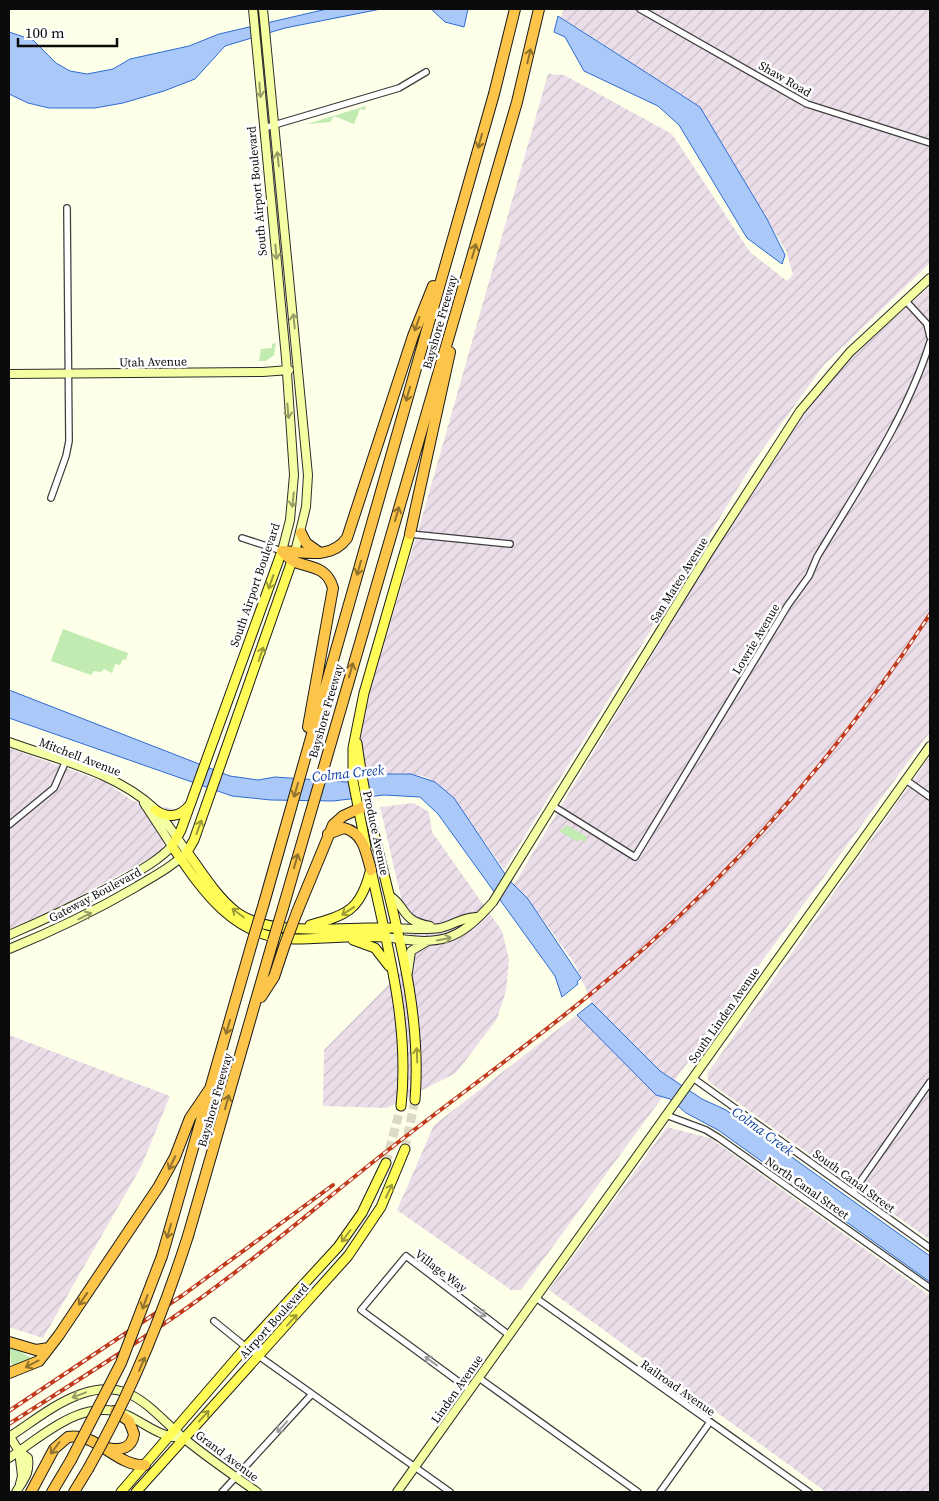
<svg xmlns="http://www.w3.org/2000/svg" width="939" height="1501" font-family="'Source Serif 4',serif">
  <defs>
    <pattern id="industrial-furrows" width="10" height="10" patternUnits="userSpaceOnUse" patternTransform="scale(1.25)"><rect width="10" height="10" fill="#ebdee9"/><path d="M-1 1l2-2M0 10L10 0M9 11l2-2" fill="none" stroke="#c8bdc6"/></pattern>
  </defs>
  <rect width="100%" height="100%" fill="#feffe8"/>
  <path fill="url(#industrial-furrows)" d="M564,9H930V263L824,365L757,457L504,870L454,798L435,782L423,776L400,773L365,779L360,733L372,684L423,514L548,74L564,75L672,134L750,252L787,281L793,275L786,251L700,107L561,17Z
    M930,286V732L521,1290H511L397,1210L434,1125L592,1003L575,964L528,899L513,886L747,497L801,415L854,355Z
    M9,748L105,782L133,801L179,810L161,852L71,901L9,929Z
    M930,756V1240L709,1082L707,1074Z
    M414,803L429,812L432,832L502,931L509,960L506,991L497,1019L456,1073L387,1108L323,1106L324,1050L415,958L380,807Z
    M9,1035L170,1096L141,1167L43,1338L9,1327Z
    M667,1127L710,1138L930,1296V1492H826L549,1290Z"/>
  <path fill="#c1ebb0" d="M366,106L365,110L360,109L354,124L334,116L330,122L307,124Z
    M276,343L274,355L266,361H259L261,349L272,348V344Z
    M63,629L128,653L126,660L123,659L120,665L115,664L112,673L104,669L101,672L94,671L91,675L51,661Z
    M567,825L587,837L585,842L580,839L578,842L559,831Z
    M9,1346L34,1359L12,1368Z"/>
  <path fill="#aac9f9" stroke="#2d6bd4" d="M327,9H381L285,28L225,46L195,79L164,91L123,103L95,108H49L28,103L9,94V32L33,40L56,63L70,71L87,74L113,69L130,59L189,46L219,34Z
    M431,9H468L464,27L445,22Z
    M558,16L700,107L767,219L785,255L782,264L747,238L679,125L658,106L584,71L565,37L554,32Z
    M9,690L230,776L258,780L275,777L347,782L388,774H411L435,782L454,798L509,880L528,899L581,978L577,982L578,984L562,997L555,976L438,814L420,797L384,795L333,801L271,800L232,796L9,718Z
    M592,1003L660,1071L702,1099L726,1110L930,1256V1282L718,1130L686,1113L670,1099L656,1095L577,1015Z"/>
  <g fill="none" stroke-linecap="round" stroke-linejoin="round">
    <path stroke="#dadac7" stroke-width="9" stroke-dasharray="9 4.5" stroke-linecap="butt" d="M405,1149L415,1100
      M386,1163L401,1106"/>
    <defs>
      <path id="street" d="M640,9L807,104L930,143
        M264,128L399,88L426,72
        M905,300L927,324L930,337
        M51,498L66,456L69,441L67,208
        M410,534L510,544
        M242,538L282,551
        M906,780L930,797
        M553,806L635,857L788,605L809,576L817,557C858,488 906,419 930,342
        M9,825L54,788L65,763
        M693,1078L930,1248
        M666,1115L706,1130L719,1138L930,1288
        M853,1192L930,1082
        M536,1298L809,1492
        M214,1321L246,1347L450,1492
        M479,1378L638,1492
        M470,1390L361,1310L406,1256L509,1335
        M222,1492L312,1394
        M660,1492L710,1422"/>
      <path id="secondary" d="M253,9L286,358L294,475L290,520L282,551
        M263,9L308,475L306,507L295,552
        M9,374L263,372L289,370
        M9,742C58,760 116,772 155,809C167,822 177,838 187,852C172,867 154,876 136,887C95,911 53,931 9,949
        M390,896C408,908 400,920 430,926
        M396,928C410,929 426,930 440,928C453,925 465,916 478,917
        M9,935C46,919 82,902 118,883C137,872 157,862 172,846L144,803
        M385,937C439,945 456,944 493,902L709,552L800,411L850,352L930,278
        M408,972L411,951L426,942
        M9,1437C31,1423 55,1403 81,1394C132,1376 151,1412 186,1440C208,1458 233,1475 257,1492
        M10,1437L19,1451L28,1458C30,1474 24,1479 16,1492
        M19,1451L22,1476L20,1484
        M9,1458C43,1436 83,1396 127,1415C148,1425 159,1437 183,1438
        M397,1492L930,746"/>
      <path id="primary" d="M282,551L181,830L172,846C202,890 234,939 294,939C324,939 355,935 385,937
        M294,555L194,840L187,852C202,872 216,896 235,911C272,940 350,925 396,928
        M357,743C372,863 425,978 415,1100
        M155,810C167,818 179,818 189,806
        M366,847L353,781V748L364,693L410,534
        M370,865C387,945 410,1025 401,1106
        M310,925C346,915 360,911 370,872
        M353,940L375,948L389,966
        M121,1492L246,1347L338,1247L362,1213L386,1163
        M136,1492L348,1256L381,1207L405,1149"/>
      <path id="highway" d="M301,533L306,543L320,553
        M410,534L450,352
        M282,551C305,552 331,560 347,538L413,336L433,286
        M282,551C286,555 290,560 295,562C312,568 327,567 333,588L308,727
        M328,834L344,828C364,833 366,853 371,870
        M264,903L494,94L515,9
        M283,908L517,102L539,9
        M297,912L333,825L343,816L367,805
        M261,997L274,977L285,944
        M188,1236L273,941
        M162,1256L254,936
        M9,1342L36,1350L49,1348
        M9,1373L39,1361L59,1335L159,1186L175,1157L190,1118L211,1087
        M108,1448C121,1451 132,1448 134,1434L129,1421L115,1411
        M31,1492L54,1449L68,1437C97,1432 117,1467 145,1465
        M52,1492L71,1460
        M74,1492L88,1469"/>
    </defs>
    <use href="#street" stroke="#3e3e3e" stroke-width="8"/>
    <use href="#secondary" stroke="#2d2d2d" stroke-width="10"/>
    <use href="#primary" stroke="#1c1c1c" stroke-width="11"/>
    <use href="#highway" stroke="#1c1c1c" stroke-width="12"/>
    <use href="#street" stroke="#fff" stroke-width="5.5"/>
    <use href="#secondary" stroke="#f4ffa3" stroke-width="8"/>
    <use href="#primary" stroke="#fffc58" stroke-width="9"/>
    <use href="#highway" stroke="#fcc449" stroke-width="10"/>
    <defs>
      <path id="rail" d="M9,1411L183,1295L333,1185
        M9,1424C70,1385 132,1347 191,1305C262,1255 327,1197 396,1144C481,1078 569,1016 649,944C757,847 851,735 930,614"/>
    </defs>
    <use href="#rail" stroke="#c13a1c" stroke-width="4"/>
    <use href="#rail" stroke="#fff" stroke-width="2" stroke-dasharray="5.5" stroke-linecap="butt"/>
    <defs>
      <path id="highway-bridge" d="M254,936L264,903
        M273,941L283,908
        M285,944L297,912
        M71,1460L121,1363L162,1256
        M88,1469C130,1395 162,1317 188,1236"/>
    </defs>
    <use href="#highway-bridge" stroke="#1c1c1c" stroke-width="12" stroke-linecap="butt"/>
    <use href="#highway-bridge" stroke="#fcc449" stroke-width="10"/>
  </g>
  <defs><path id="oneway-shaft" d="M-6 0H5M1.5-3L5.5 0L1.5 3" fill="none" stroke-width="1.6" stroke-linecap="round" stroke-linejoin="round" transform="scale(1.25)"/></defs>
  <g stroke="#90712d">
    <use href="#oneway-shaft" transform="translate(529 56) rotate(-77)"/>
    <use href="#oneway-shaft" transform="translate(480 141) rotate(106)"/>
    <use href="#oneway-shaft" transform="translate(474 251) rotate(-74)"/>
    <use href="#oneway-shaft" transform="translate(417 324) rotate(110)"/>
    <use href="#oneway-shaft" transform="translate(408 394) rotate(106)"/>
    <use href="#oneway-shaft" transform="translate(397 514) rotate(-74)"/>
    <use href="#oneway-shaft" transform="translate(359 568) rotate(106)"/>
    <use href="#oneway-shaft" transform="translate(351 670) rotate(-74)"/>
    <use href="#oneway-shaft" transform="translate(296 790) rotate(106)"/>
    <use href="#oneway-shaft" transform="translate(296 861) rotate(-74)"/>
    <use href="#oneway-shaft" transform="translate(228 1027) rotate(106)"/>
    <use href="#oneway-shaft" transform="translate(227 1102) rotate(-74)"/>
    <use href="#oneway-shaft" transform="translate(172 1163) rotate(116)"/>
    <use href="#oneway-shaft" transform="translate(169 1231) rotate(106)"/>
    <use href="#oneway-shaft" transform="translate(83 1299) rotate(125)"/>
    <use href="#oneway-shaft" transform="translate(145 1302) rotate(110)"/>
    <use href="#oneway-shaft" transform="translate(32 1364) rotate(152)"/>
    <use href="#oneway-shaft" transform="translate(142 1364) rotate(-67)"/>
    <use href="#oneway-shaft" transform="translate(55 1448) rotate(127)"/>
  </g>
  <g stroke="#979d66">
    <use href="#oneway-shaft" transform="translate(260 90) rotate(85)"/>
    <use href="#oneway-shaft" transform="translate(278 159) rotate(-96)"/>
    <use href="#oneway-shaft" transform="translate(276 252) rotate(85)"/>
    <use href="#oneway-shaft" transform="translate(294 321) rotate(-96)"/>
    <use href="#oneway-shaft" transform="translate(288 411) rotate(85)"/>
    <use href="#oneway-shaft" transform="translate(293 500) rotate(96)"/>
    <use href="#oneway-shaft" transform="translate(85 916) rotate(-27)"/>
    <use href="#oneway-shaft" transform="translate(444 939) rotate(-11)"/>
    <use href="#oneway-shaft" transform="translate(79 1395) rotate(159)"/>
  </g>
  <g stroke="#9d9c39">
    <use href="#oneway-shaft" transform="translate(271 582) rotate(109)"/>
    <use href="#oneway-shaft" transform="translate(261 654) rotate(-71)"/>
    <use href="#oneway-shaft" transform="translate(199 827) rotate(-70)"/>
    <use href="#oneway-shaft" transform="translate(348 911) rotate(147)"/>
    <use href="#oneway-shaft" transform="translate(238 913) rotate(-143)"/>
    <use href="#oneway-shaft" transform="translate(417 1055) rotate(-92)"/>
    <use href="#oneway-shaft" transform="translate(389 1191) rotate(-65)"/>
    <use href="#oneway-shaft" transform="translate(346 1236) rotate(127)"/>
    <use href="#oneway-shaft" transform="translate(292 1320) rotate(-48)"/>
    <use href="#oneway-shaft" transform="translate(204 1416) rotate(-47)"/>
  </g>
  <g stroke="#9d9d9d">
    <use href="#oneway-shaft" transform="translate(480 1312) rotate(37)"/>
    <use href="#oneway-shaft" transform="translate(431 1361) rotate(-144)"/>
    <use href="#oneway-shaft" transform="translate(282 1427) rotate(132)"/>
  </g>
  <g text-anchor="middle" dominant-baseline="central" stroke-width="5" stroke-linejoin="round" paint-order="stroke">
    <g font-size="12" fill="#0b0b0b" stroke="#fff">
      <text transform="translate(785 79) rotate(30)">Shaw Road</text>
      <text transform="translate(257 191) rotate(-95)">South Airport Boulevard</text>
      <text transform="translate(440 322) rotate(-74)">Bayshore Freeway</text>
      <text transform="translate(153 362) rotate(-1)">Utah Avenue</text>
      <text transform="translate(679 580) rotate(-58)">San Mateo Avenue</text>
      <text transform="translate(255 585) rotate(-71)">South Airport Boulevard</text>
      <text transform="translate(756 639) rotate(-59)">Lowrie Avenue</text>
      <text transform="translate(326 711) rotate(-74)">Bayshore Freeway</text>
      <text transform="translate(80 757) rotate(21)">Mitchell Avenue</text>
      <text transform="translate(376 833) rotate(78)">Produce Avenue</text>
      <text transform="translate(95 895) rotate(-28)">Gateway Boulevard</text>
      <text transform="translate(724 1015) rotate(-55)">South Linden Avenue</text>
      <text transform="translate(215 1100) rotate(-74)">Bayshore Freeway</text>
      <text transform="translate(854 1181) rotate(36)">South Canal Street</text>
      <text transform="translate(807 1188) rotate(35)">North Canal Street</text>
      <text transform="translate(441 1271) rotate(37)">Village Way</text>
      <text transform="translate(274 1321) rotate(-48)">Airport Boulevard</text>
      <text transform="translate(678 1388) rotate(35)">Railroad Avenue</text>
      <text transform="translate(457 1389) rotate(-55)">Linden Avenue</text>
      <text transform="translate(227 1456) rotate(37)">Grand Avenue</text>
    </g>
    <g font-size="14" font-style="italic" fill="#0f40a1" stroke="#fff">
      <text transform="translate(348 773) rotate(-6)">Colma Creek</text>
      <text transform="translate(763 1131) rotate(36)">Colma Creek</text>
    </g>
  </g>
  <rect width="939" height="1501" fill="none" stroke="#0b0b0b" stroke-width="20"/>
  <path d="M18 38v8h99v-8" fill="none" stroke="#0b0b0b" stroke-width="2.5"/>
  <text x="25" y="38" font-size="15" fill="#0b0b0b" stroke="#ffffff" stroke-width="4" paint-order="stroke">100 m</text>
</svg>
